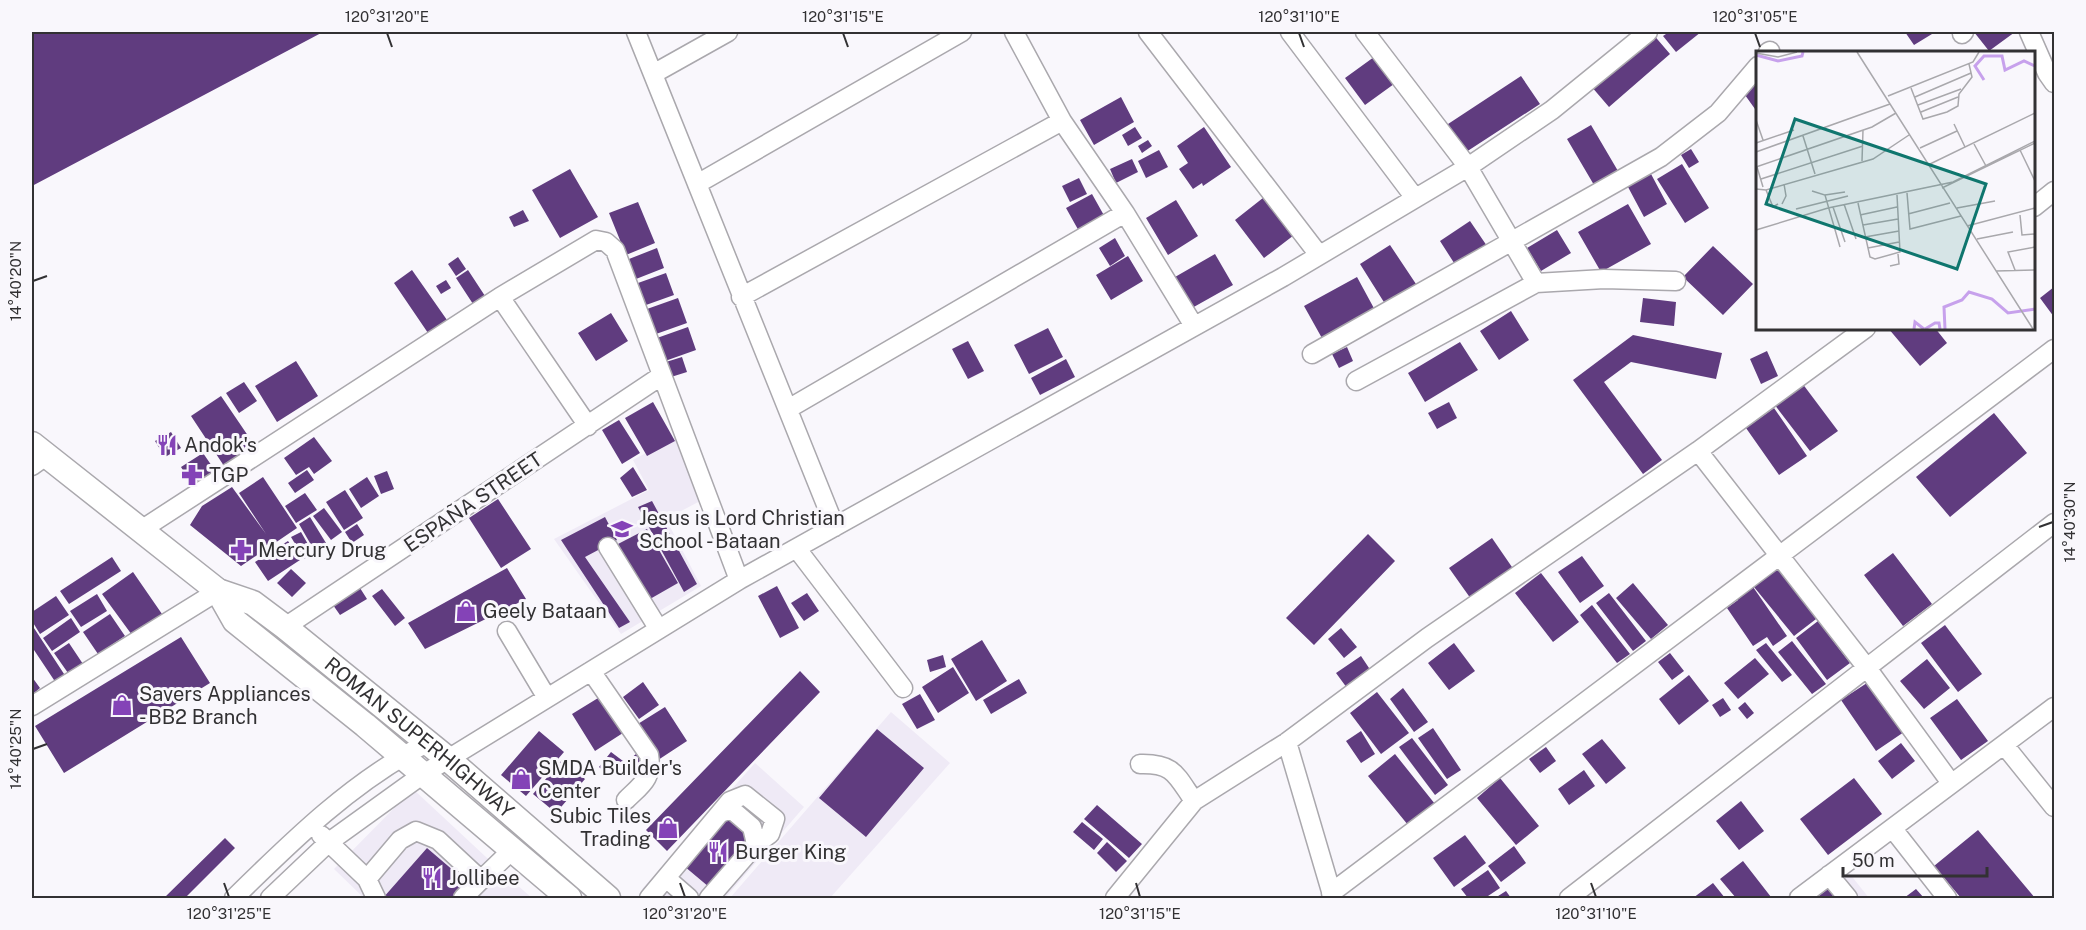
<svg xmlns="http://www.w3.org/2000/svg" width="2086" height="930" font-family="'Public Sans',sans-serif">
  <rect width="100%" height="100%" fill="#f9f7fc"/>
  <path fill="#efeaf6" d="M681,434L704,499L666,519L701,586L621,634L554,539L649,490L633,460Z
    M891,712L950,763L830,898H730Z
    M755,763L804,807L725,898H653L642,889Z
    M413,789L501,871L532,898H364L334,869Z
    M1846,869L1869,898H1807Z"/>
  <path fill="#603c7f" d="M32,32H323L32,186Z
    M1669,32H1701L1676,52L1663,36Z
    M1905,32H1931L1932,34L1914,45Z
    M1974,32H2015L1989,51Z
    M1652,33L1670,54L1609,107L1591,86Z
    M1374,57L1394,84L1365,105L1345,78Z
    M1521,76L1540,104L1463,154L1445,126Z
    M1758,77V107L1755,109L1740,88Z
    M1121,97L1134,122L1094,145L1080,120Z
    M1591,125L1618,171L1594,185L1567,139Z
    M1135,127L1142,138L1128,146L1122,135Z
    M1204,127L1231,167L1203,186L1202,183L1193,189L1179,169L1188,163L1177,146Z
    M1148,140L1152,146L1142,153L1138,146Z
    M1691,149L1699,162L1689,168L1681,155Z
    M1159,150L1168,167L1146,178L1138,161Z
    M1132,159L1138,172L1116,183L1110,169Z
    M1682,164L1709,208L1685,223L1657,179Z
    M570,169L598,217L560,238L532,190Z
    M1651,174L1667,204L1644,217L1628,187Z
    M1079,178L1087,194L1070,202L1062,186Z
    M1092,194L1106,219L1080,233L1066,208Z
    M1268,194L1298,232L1264,258L1235,220Z
    M1176,200L1198,236L1168,255L1146,218Z
    M638,202L655,243L626,255L609,213Z
    M1628,204L1651,244L1601,272L1578,232Z
    M523,210L529,221L514,227L509,217Z
    M1470,221L1487,246L1456,266L1440,241Z
    M1557,230L1571,253L1541,271L1527,248Z
    M1115,238L1125,256L1110,266L1099,248Z
    M1390,245L1418,287L1387,307L1360,264Z
    M1713,246L1753,284L1723,315L1683,277Z
    M657,248L664,268L636,279L629,259Z
    M1215,254L1233,285L1192,308L1175,277Z
    M1128,256L1143,281L1111,300L1096,275Z
    M458,257L466,269L456,276L448,264Z
    M412,270L447,320L428,333L394,283Z
    M468,270L485,296L473,304L456,278Z
    M666,273L674,295L646,305L638,283Z
    M1357,277L1376,312L1323,340L1304,306Z
    M446,280L451,288L441,294L436,286Z
    M2054,287V317L2040,298Z
    M678,298L687,323L656,334L647,309Z
    M1643,298L1676,302L1674,326L1640,322Z
    M1511,311L1529,340L1499,360L1480,331Z
    M611,313L628,341L596,361L578,333Z
    M688,327L696,350L665,361L657,338Z
    M1048,328L1063,357L1029,374L1014,345Z
    M1888,328H1935L1947,343L1920,366Z
    M1633,335L1722,353L1716,379L1631,362L1604,382L1662,460L1643,474L1573,380Z
    M968,341L984,371L968,379L952,349Z
    M1460,342L1478,370L1425,402L1408,373Z
    M1347,347L1353,361L1339,368L1332,354Z
    M1767,351L1778,376L1761,384L1750,359Z
    M682,357L687,372L671,377L666,362Z
    M1066,359L1075,377L1040,395L1031,378Z
    M296,361L318,396L277,422L255,386Z
    M244,382L257,401L239,413L226,393Z
    M1802,383L1838,431L1810,451L1774,404Z
    M221,396L257,449L226,469L191,416Z
    M653,402L675,441L647,456L625,418Z
    M1449,402L1457,418L1437,429L1428,413Z
    M1774,408L1807,456L1779,475L1746,428Z
    M1994,413L2027,453L1950,517L1916,477Z
    M619,420L640,453L622,464L602,430Z
    M171,432L181,448L165,457L155,441Z
    M314,437L332,461L314,474L309,467L296,475L284,458Z
    M203,453L216,472L193,487L181,467Z
    M633,467L647,490L632,497L620,478Z
    M307,470L314,480L295,493L288,483Z
    M387,471L394,489L381,494L374,476Z
    M263,477L297,528L241,566L190,525L202,506L232,487L266,534L239,493Z
    M367,477L379,496L361,508L349,489Z
    M345,490L363,518L344,530L326,502Z
    M305,493L317,510L296,523L285,506Z
    M498,499L531,549L501,568L469,518Z
    M652,501L697,584L684,592L638,507Z
    M324,508L342,532L331,540L313,516Z
    M310,517L326,543L314,550L299,524Z
    M605,517L617,540L585,557L630,622L619,628L561,540Z
    M357,524L364,535L352,543L345,532Z
    M647,529L678,583L650,599L618,544Z
    M301,532L313,553L304,559L291,537Z
    M1368,534L1395,561L1314,645L1286,618Z
    M1492,538L1514,570L1471,599L1449,568Z
    M288,541L300,560L268,581L255,562Z
    M1893,553L1932,604L1903,626L1864,575Z
    M1582,556L1604,586L1580,603L1558,572Z
    M112,557L121,571L69,604L60,591Z
    M1781,566L1820,616L1794,636L1754,587Z
    M507,568L526,599L425,649L408,623Z
    M291,569L306,583L292,597L277,583Z
    M133,572L162,614L132,635L102,594Z
    M1541,573L1579,622L1553,642L1515,593Z
    M1633,583L1668,625L1651,639L1616,598Z
    M1751,584L1787,636L1773,646L1767,637L1753,646L1727,608L1738,600L1735,596Z
    M777,586L799,628L780,638L758,596Z
    M360,588L367,599L340,615L333,605Z
    M382,589L405,618L395,626L372,596Z
    M807,593L819,611L804,621L791,603Z
    M1609,593L1646,641L1633,651L1596,603Z
    M97,594L107,611L81,627L70,611Z
    M56,596L69,615L40,634L32,621V612Z
    M1592,605L1630,654L1617,663L1580,615Z
    M110,614L125,636L98,654L83,632Z
    M71,618L80,632L52,651L43,638Z
    M1818,621L1850,663L1827,680L1796,638Z
    M32,625L66,677L56,683L32,647Z
    M1945,625L1982,674L1958,692L1921,643Z
    M1341,628L1357,647L1344,658L1328,639Z
    M181,637L210,683L64,773L35,726Z
    M982,640L1007,681L976,701L951,659Z
    M1792,641L1826,684L1812,694L1778,652Z
    M69,643L83,664L68,673L54,653Z
    M1454,643L1475,671L1449,690L1428,663Z
    M1766,643L1792,675L1782,682L1756,650Z
    M1670,653L1684,671L1672,680L1658,662Z
    M943,655L946,667L930,672L927,660Z
    M1361,656L1371,671L1347,688L1336,673Z
    M1755,658L1769,674L1738,699L1724,683Z
    M1927,659L1950,688L1924,709L1900,681Z
    M953,667L969,693L938,713L922,687Z
    M800,671L820,692L667,851L646,830Z
    M1689,675L1709,701L1679,725L1659,699Z
    M32,677L40,688L32,695Z
    M1019,679L1027,693L991,714L983,700Z
    M1870,681L1904,732L1876,751L1841,700Z
    M643,682L659,705L639,719L623,697Z
    M1403,688L1428,722L1414,732L1390,699Z
    M1377,692L1409,733L1381,754L1350,713Z
    M920,694L935,720L917,729L902,704Z
    M603,695L626,731L595,751L572,714Z
    M1723,698L1731,710L1720,717L1712,705Z
    M1957,699L1988,741L1961,760L1930,718Z
    M1745,702L1754,713L1747,719L1738,708Z
    M665,707L687,741L655,762L633,727Z
    M1433,728L1461,770L1447,779L1418,738Z
    M877,729L924,768L866,837L819,798Z
    M539,731L564,752L526,796L501,775Z
    M1361,731L1375,754L1361,763L1346,741Z
    M1412,738L1448,785L1435,795L1399,747Z
    M1602,739L1626,768L1606,784L1582,754Z
    M1901,743L1915,761L1892,779L1878,761Z
    M1546,747L1556,761L1540,773L1529,759Z
    M611,752L623,761L610,776L599,767Z
    M636,754L646,766L633,777L623,765Z
    M1395,754L1435,804L1408,825L1368,776Z
    M562,760L585,779L556,813L533,794Z
    M1584,770L1595,786L1569,805L1558,789Z
    M1500,778L1539,826L1516,845L1477,798Z
    M1854,778L1882,814L1828,855L1800,819Z
    M1741,801L1764,831L1739,850L1716,821Z
    M1097,805L1142,844L1129,858L1084,819Z
    M727,817L751,838L709,887L684,866Z
    M1082,822L1103,839L1094,850L1073,832Z
    M1978,830L2035,898H1961L1934,866Z
    M1465,835L1486,863L1454,887L1433,858Z
    M225,838L235,848L185,898H164Z
    M1107,842L1127,861L1116,872L1097,853Z
    M1514,846L1526,863L1501,882L1488,866Z
    M427,848L468,883L453,898H383Z
    M1743,861L1771,897L1769,898H1736L1720,879Z
    M1488,870L1500,888L1485,898H1468L1461,889Z
    M1713,883L1725,898H1693Z
    M1829,888L1837,898H1816Z
    M1916,889L1924,898H1904Z
    M1506,891L1511,898H1495Z"/>
  <g fill="none" stroke-linecap="round" stroke-linejoin="round">
    <defs>
      <path id="minor" d="M636,32L835,527
        M1014,32L1062,121L1125,213L1194,326
        M1148,32L1319,255
        M1290,32L1415,198
        M1365,32L1468,167L1536,283L1604,279L1676,281
        M2029,32L2047,73L2054,83
        M1962,34L1964,32
        M1768,52L1770,51
        M653,74L728,32
        M697,184L962,32
        M2034,207L2054,191
        M500,297L588,426
        M741,297L1062,121
        M1312,354L1661,157L1718,113L1758,66
        M1356,381L1536,283
        M788,409L1125,213
        M1698,451L1867,668L1951,783
        M32,466L46,456
        M141,530L500,297L596,240L606,242L615,250L739,580
        M608,547L658,628
        M797,549L903,688
        M285,627L661,376
        M507,631L547,698
        M591,671L649,755C653,779 641,785 626,800
        M32,706L218,591
        M1287,742L1333,898
        M2005,746L2054,807
        M1140,764C1174,763 1176,775 1194,801
        M723,812L731,809L752,827L756,844
        M1893,829L1947,898
        M321,835L367,879L376,898
        M1829,875L1848,898
        M666,878L689,898
        M367,879L400,840L416,831L438,840L481,880L510,852
        M1331,893L2054,349
        M234,898C293,840 353,781 427,743
        M270,898L329,842L422,775L739,580L1283,277L1468,167L1552,110L1648,32
        M463,898L481,880
        M649,898L730,801L745,795L775,819L770,834L756,844L709,898
        M1115,898L1194,801L1287,742L1427,638L1698,451L1866,328
        M1569,898L2054,523
        M1799,898L2054,707"/>
      <g id="major">
        <path id="s1" d="M32,444L218,591L253,603L285,627L448,759L608,898"/>
        <path d="M218,591L235,621L365,725L569,898"/>
      </g>
    </defs>
    <use href="#minor" stroke="#aaa8ad" stroke-width="21"/>
    <use href="#major" stroke="#aaa8ad" stroke-width="27"/>
    <use href="#minor" stroke="#fff" stroke-width="18"/>
    <use href="#major" stroke="#fff" stroke-width="24"/>
  </g>
  <path fill="none" stroke="#323133" stroke-width="2" d="M387,33L392,47M843,33L848,47M1299,33L1304,47M1755,33L1760,47M33,281L47,276M2039,527L2053,522M33,749L47,744M224,883L229,897M680,883L685,897M1136,883L1140,897M1591,883L1596,897"/>
  <defs>
    <symbol id="restaurant-bare" viewBox="-9 -9 18 18"><path d="M-5-6h1v4h1v-4h1v4h1v-4h1v5L-1.5 .5V6h-2V.5L-5-1ZM5-6V6H3V1.5H1.5Q1.5-4 5-6Z" fill="#8443b7" stroke="#f9f7fc" stroke-width="2.5" paint-order="stroke"/></symbol>
    <symbol id="pharmacy-bare" viewBox="-9 -9 18 18"><path d="M-2-6h4v4h4v4h-4v4h-4v-4h-4v-4h4Z" fill="#8443b7" stroke="#f9f7fc" stroke-width="2.5" paint-order="stroke"/></symbol>
    <symbol id="school-bare" viewBox="-9 -9 18 18"><path d="M0-5L7-2L0 1L-7-2ZM-4 1L0 2.5L4 1V4Q0 6-4 4Z" fill="#8443b7" stroke="#f9f7fc" stroke-width="2.5" paint-order="stroke"/></symbol>
    <symbol id="shop-bare" viewBox="-9 -9 18 18"><path d="M-5-2.5h2.3a2.7 3.5 0 0 1 5.4 0H5L5.5 6h-11ZM-1.5-2.5h3a1.5 2.3 0 0 0-3 0Z" fill="#8443b7" stroke="#f9f7fc" stroke-width="2.5" paint-order="stroke"/></symbol>
  </defs>
  <g fill-rule="evenodd">
    <use href="#restaurant-bare" x="152" y="430" width="30" height="30"/>
    <use href="#pharmacy-bare" x="177" y="460" width="30" height="30"/>
    <use href="#school-bare" x="607" y="514" width="30" height="30"/>
    <use href="#pharmacy-bare" x="226" y="535" width="30" height="30"/>
    <use href="#shop-bare" x="451" y="596" width="30" height="30"/>
    <use href="#shop-bare" x="107" y="690" width="30" height="30"/>
    <use href="#shop-bare" x="506" y="764" width="30" height="30"/>
    <use href="#shop-bare" x="653" y="813" width="30" height="30"/>
    <use href="#restaurant-bare" x="703" y="837" width="30" height="30"/>
    <use href="#restaurant-bare" x="417" y="863" width="30" height="30"/>
  </g>
  <g text-anchor="middle" dominant-baseline="central" stroke-width="6" stroke-linejoin="round" paint-order="stroke">
    <g font-size="20" fill="#323133" stroke="#f9f7fc" text-anchor="start">
      <text x="184" y="445">Andok's</text>
      <text x="209" y="475">TGP</text>
      <text x="639" y="518">Jesus is Lord Christian<tspan x="639" dy="23">School - Bataan</tspan></text>
      <text x="258" y="550">Mercury Drug</text>
      <text x="483" y="611">Geely Bataan</text>
      <text x="139" y="694">Savers Appliances<tspan x="139" dy="23">- BB2 Branch</tspan></text>
      <text x="538" y="768">SMDA Builder's<tspan x="538" dy="23">Center</tspan></text>
      <text x="651" y="816" text-anchor="end">Subic Tiles<tspan x="651" dy="23">Trading</tspan></text>
      <text x="735" y="852">Burger King</text>
      <text x="449" y="878">Jollibee</text>
    </g>
    <g font-size="20" fill="#323133" stroke="#f9f7fc">
      <text transform="translate(473 502) rotate(-34)">ESPAÑA STREET</text>
      <text stroke="none"><textPath href="#s1" startOffset="488">ROMAN SUPERHIGHWAY</textPath></text>
    </g>
  </g>
  <g transform="translate(1756 51)">
    <rect width="279" height="279" fill="#f9f7fc"/>
    <path fill="none" stroke="#c7a1ec" stroke-width="3" d="M0,4L22,10L46,5L47,1M228,29L219,15L228,5H246L249,19L268,10L279,15M158,278L159,271L168,278M169,278L179,272H183L184,278M189,278L188,256L206,249L213,241L236,248L252,262L279,258"/>
    <path fill="none" stroke="#a9a8ac" stroke-width="1.5" d="M101,1L277,278M0,2L22,6L41,1M155,37L167,68L191,61L202,55L203,43L216,26L213,13M132,45L217,11L223,1M159,46L215,22M162,54L205,38M165,61L202,46M0,69L7,89M198,73L209,96M47,85L59,123M0,92L38,79M218,93L230,115M164,97L201,80M264,99L279,130M0,101L134,53M106,110L107,79M172,114L279,62M0,116L116,76L140,62M1,116L7,136M5,128L107,95M186,137L279,92M0,138L10,139L117,108L153,84M10,139L17,156L22,153M56,140L69,144L84,196M151,142L154,178L205,165M69,144L89,141M102,152L114,206L119,208L144,201L141,144M26,153L30,145L28,133M88,153L100,188M77,156L89,191M201,157L239,150M40,158L92,145M152,163L194,152M104,164L141,156M264,164L266,184L279,183M107,174L142,168M211,175L279,157M0,179L72,157L197,131L279,90M109,186L143,180M221,188L257,181M112,197L143,191M134,215L143,213L142,203M259,219L252,201L279,196M240,220L279,219"/>
    <path fill="#0f766e" fill-opacity="0.15" stroke="#0f766e" stroke-width="3" d="M39,68L230,133L201,218L10,153Z"/>
    <rect width="279" height="279" fill="none" stroke="#323133" stroke-width="3"/>
  </g>
  <rect width="2086" height="930" fill="none" stroke="#f9f7fc" stroke-width="66"/>
  <path d="M1843 867v9h144v-9" fill="none" stroke="#323133" stroke-width="3"/>
  <text x="1852" y="867" font-size="18" fill="#323133" stroke="#f9f7fc" stroke-width="4.5" paint-order="stroke">50 m</text>
  <rect x="33" y="33" width="2020" height="864" fill="none" stroke="#323133" stroke-width="2"/>
  <g font-size="15" text-anchor="middle" fill="#323133">
    <text x="387" y="22">120°31'20"E</text>
    <text x="843" y="22">120°31'15"E</text>
    <text x="1299" y="22">120°31'10"E</text>
    <text x="1755" y="22">120°31'05"E</text>
    <text transform="translate(16 281) rotate(-90)" y="5">14°40'20"N</text>
    <text transform="translate(2070 522) rotate(-90)" y="5">14°40'30"N</text>
    <text transform="translate(16 749) rotate(-90)" y="5">14°40'25"N</text>
    <text x="229" y="919">120°31'25"E</text>
    <text x="685" y="919">120°31'20"E</text>
    <text x="1140" y="919">120°31'15"E</text>
    <text x="1596" y="919">120°31'10"E</text>
  </g>
</svg>
